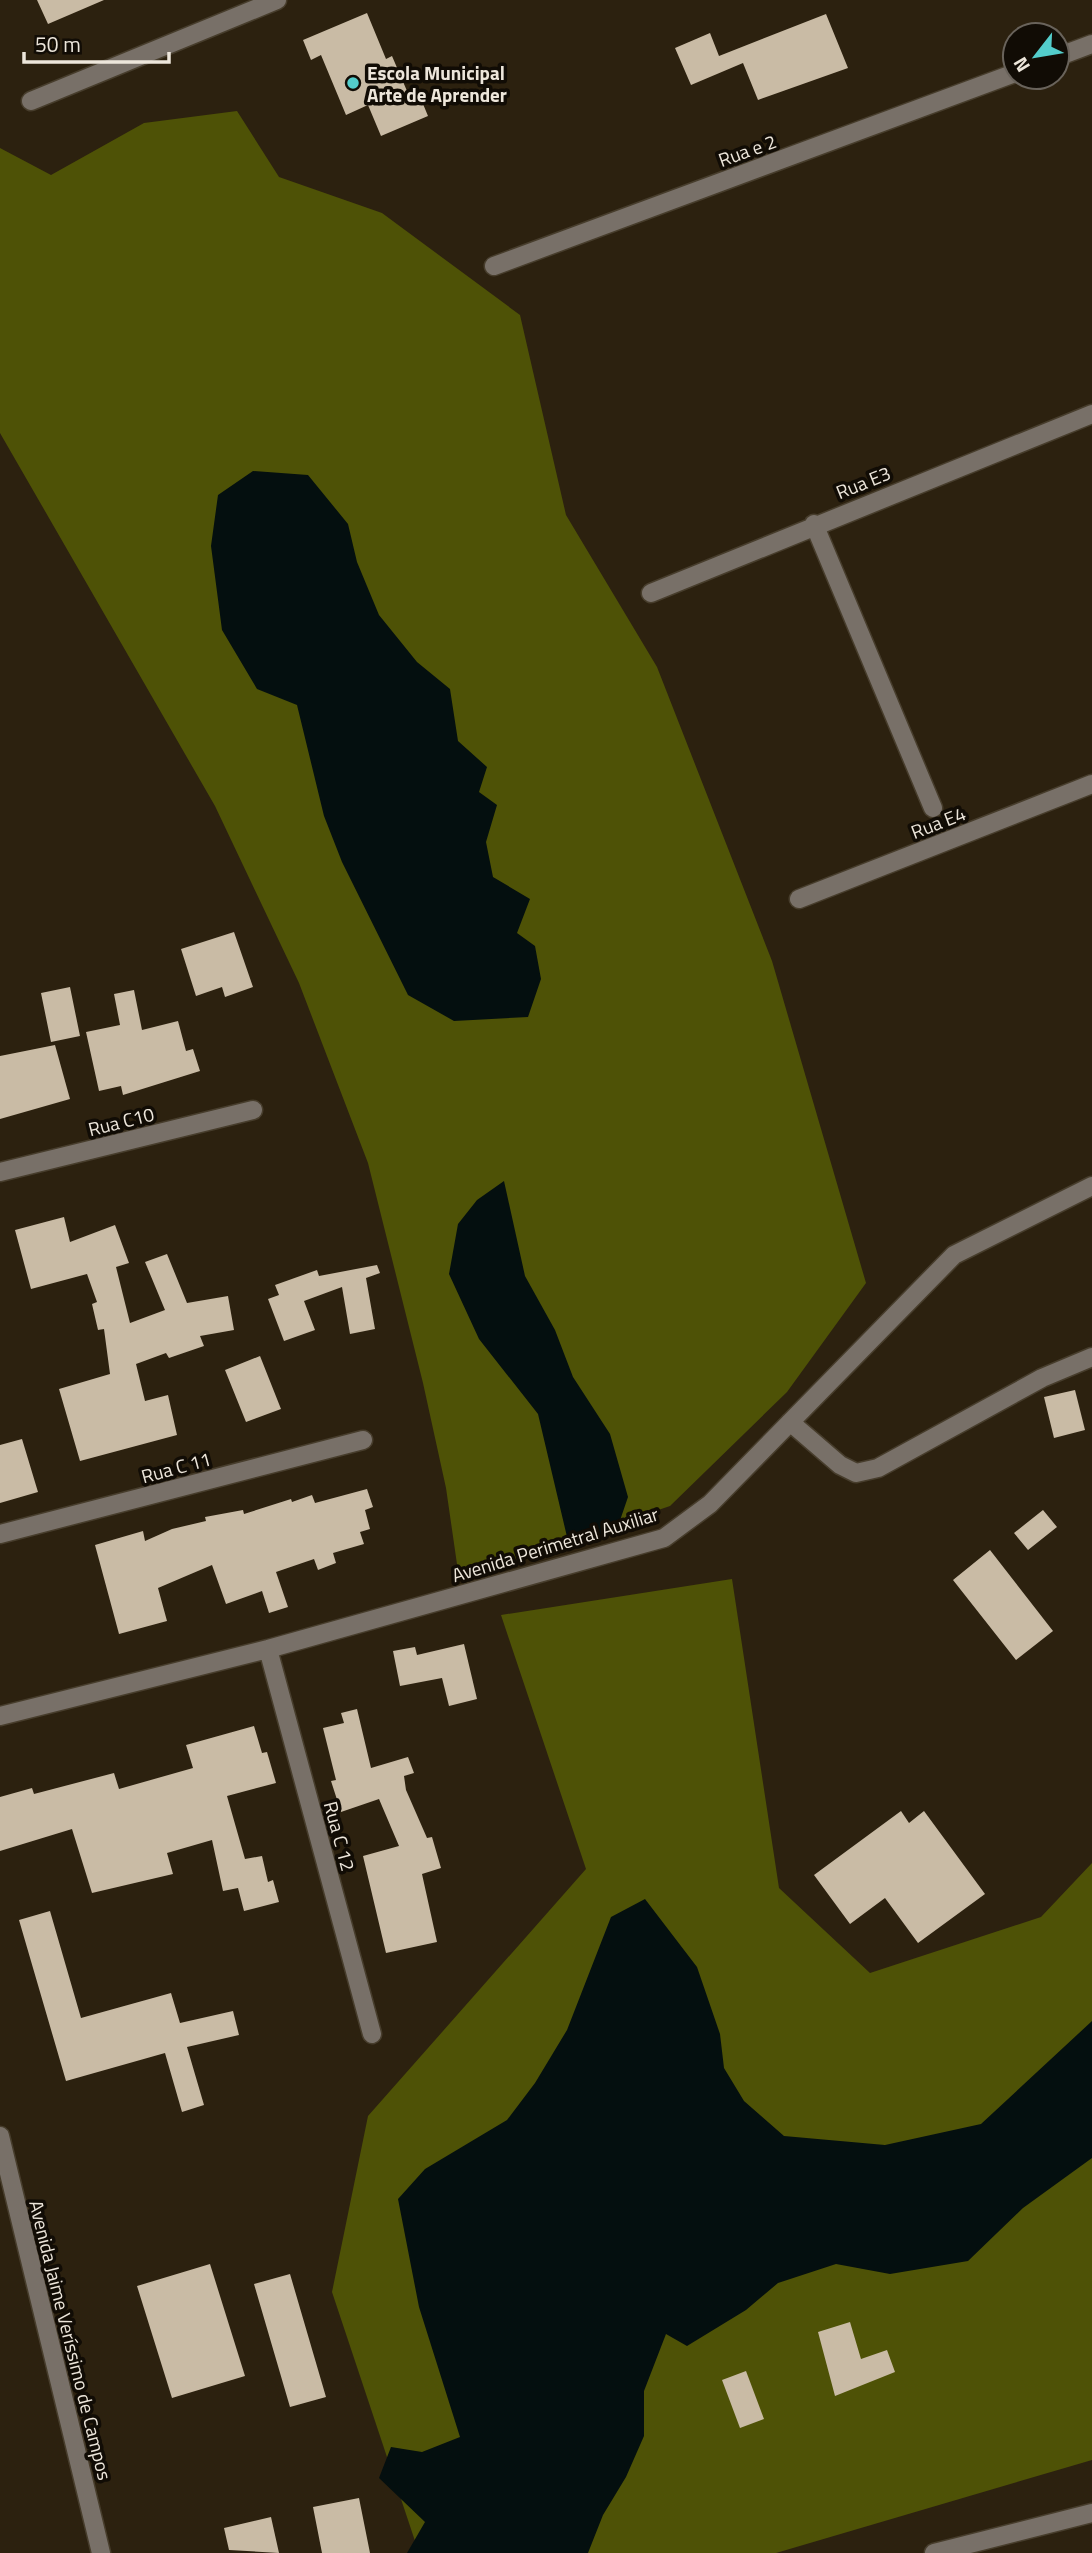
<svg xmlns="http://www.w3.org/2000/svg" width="1092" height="2553" font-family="'Titillium Web',sans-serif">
  <rect width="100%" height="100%" fill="#2c210f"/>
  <path fill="#4e5206" d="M237,111L279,177L382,213L520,315L566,515L657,667L772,961L866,1283L787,1392L670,1506L459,1578L446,1488L423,1383L368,1163L299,983L215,806L0,433V148L51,175L144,123Z
    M732,1579L779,1888L870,1973L1041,1917L1092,1863V2460L776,2553H419L332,2292L368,2116L586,1869L501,1615Z"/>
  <path fill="#040f0f" d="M253,471L308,475L348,524L357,562L379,615L417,662L450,689L458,741L487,767L479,792L497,805L486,842L493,877L530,899L517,933L535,946L541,979L528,1017L454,1021L408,995L342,862L324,816L297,705L257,689L222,630L211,546L218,495Z
    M504,1181L525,1276L555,1330L573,1377L610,1434L628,1497L615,1535L568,1541L538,1414L479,1339L449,1274L458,1224L477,1200Z
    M645,1899L697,1967L720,2034L724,2068L744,2101L784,2136L885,2145L981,2124L1092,2021V2158L1023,2208L968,2261L890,2274L836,2264L778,2283L746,2310L687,2346L666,2334L644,2391V2436L626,2477L603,2515L588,2553H407L425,2522L379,2478L391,2447L422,2452L460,2437L419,2307L398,2199L425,2169L507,2120L535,2083L567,2030L611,1917Z"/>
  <path fill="#c9bba5" d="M37,0H104L48,24Z
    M367,13L386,59L392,56L407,91L416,87L428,116L381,136L368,105L346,115L321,55L311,60L303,40Z
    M826,14L848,68L758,100L743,63L691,85L675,48L710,33L719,56Z
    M234,932L253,987L225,997L222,987L196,996L181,949Z
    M70,987L80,1036L51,1042L41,993Z
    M134,990L142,1030L178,1021L186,1051L193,1049L200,1071L123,1095L121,1086L99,1091L86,1032L120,1025L114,994Z
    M55,1045L70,1099L0,1119V1056Z
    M64,1217L70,1242L115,1225L129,1263L116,1267L130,1323L165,1310L145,1262L167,1254L187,1303L228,1296L234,1330L200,1336L204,1346L169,1358L166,1353L136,1364L145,1401L168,1395L177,1435L80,1461L59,1389L110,1374L104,1329L98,1330L92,1304L97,1302L87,1274L31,1289L15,1230Z
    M377,1265L380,1273L366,1278L375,1329L350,1334L342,1287L304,1301L315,1330L284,1341L268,1299L279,1295L275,1285L317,1270L319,1276Z
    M260,1356L281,1409L246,1422L225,1370Z
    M1075,1390L1085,1430L1054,1438L1044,1397Z
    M22,1439L38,1492L0,1503V1445Z
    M367,1489L373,1507L365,1510L370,1529L360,1532L364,1544L333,1553L336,1563L318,1570L314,1559L276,1572L288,1607L269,1613L262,1591L226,1604L212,1565L158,1588L167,1621L119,1634L95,1545L143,1531L145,1541L172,1529L206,1521L205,1517L243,1510L244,1514L291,1499L292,1502L312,1495L315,1503Z
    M1043,1510L1057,1527L1028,1550L1014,1533Z
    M990,1550L1053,1631L1016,1660L953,1580Z
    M464,1644L477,1699L449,1706L442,1678L400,1686L393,1651L415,1647L417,1655Z
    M357,1709L371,1768L408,1757L414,1773L404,1776L406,1790L427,1838L432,1837L441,1868L422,1874L437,1942L386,1953L363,1856L399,1846L379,1799L341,1812L331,1781L336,1780L323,1728L344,1723L341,1713Z
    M254,1726L262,1753L267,1752L276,1783L227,1796L245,1859L262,1856L268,1882L273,1880L279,1902L244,1911L238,1888L223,1891L212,1840L167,1853L173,1874L92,1893L72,1829L0,1851V1797L32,1788L34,1794L114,1773L119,1789L193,1768L186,1745Z
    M901,1811L909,1823L924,1811L985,1894L918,1943L885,1898L850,1924L814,1875Z
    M50,1911L81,2018L171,1993L180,2023L233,2011L239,2035L187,2047L204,2105L182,2112L165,2053L66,2081L19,1920Z
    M210,2264L245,2376L172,2398L137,2286Z
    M290,2274L326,2397L290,2407L254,2284Z
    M850,2322L861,2359L887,2350L895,2372L835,2396L818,2332Z
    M746,2371L764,2419L740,2428L722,2380Z
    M359,2498L370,2553H322L313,2507Z
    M271,2517L279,2553L229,2550L224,2528Z"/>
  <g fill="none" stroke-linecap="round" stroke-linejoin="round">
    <defs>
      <path id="minor" d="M1057,57L1092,44
        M31,101L277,0
        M494,266L1015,73
        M814,524L933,808
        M651,593L1092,414
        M799,899L1092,784
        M0,1172L253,1110
        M790,1422L840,1465L856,1473L878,1468L1042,1378L1092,1357
        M0,1534L363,1440
        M268,1649L372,2034
        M0,1716L268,1649L664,1538L710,1504L954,1255L1092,1186
        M0,2136L101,2553
        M934,2553L1092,2513"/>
    </defs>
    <use href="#minor" stroke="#473d2c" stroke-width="21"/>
    <use href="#minor" stroke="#787068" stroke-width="18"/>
  </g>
  <circle fill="#53cdcb" stroke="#110c05" stroke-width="2.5" cx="353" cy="83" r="7"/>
  <g text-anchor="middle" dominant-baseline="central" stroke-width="7" stroke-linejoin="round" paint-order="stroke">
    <g font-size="19" font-weight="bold" fill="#ede6db" stroke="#110c05" text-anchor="start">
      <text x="367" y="72">Escola Municipal<tspan x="367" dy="22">Arte de Aprender</tspan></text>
    </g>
    <g font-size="19" fill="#ede6db" stroke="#110c05">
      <text transform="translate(747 150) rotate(-20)">Rua e 2</text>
      <text transform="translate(863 482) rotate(-22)">Rua E3</text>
      <text transform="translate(938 822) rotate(-21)">Rua E4</text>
      <text transform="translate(121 1121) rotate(-14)">Rua C10</text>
      <text transform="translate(176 1467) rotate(-15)">Rua C 11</text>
      <text transform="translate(555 1544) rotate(-17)">Avenida Perimetral Auxiliar</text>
      <text transform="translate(340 1836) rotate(75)">Rua C 12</text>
      <text transform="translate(71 2340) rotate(76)">Avenida Jaime Veríssimo de Campos</text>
    </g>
  </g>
  <g transform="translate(1036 56) rotate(239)"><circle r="33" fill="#110c05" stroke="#69635b" stroke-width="2"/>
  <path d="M0-5L12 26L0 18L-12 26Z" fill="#53cdcb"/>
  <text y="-10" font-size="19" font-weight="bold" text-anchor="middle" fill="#ede6db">N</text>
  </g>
  <path d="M24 52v10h145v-10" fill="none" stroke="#ede6db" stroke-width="3.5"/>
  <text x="35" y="52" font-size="21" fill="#ede6db" stroke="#110c05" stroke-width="5" paint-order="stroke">50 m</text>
</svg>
